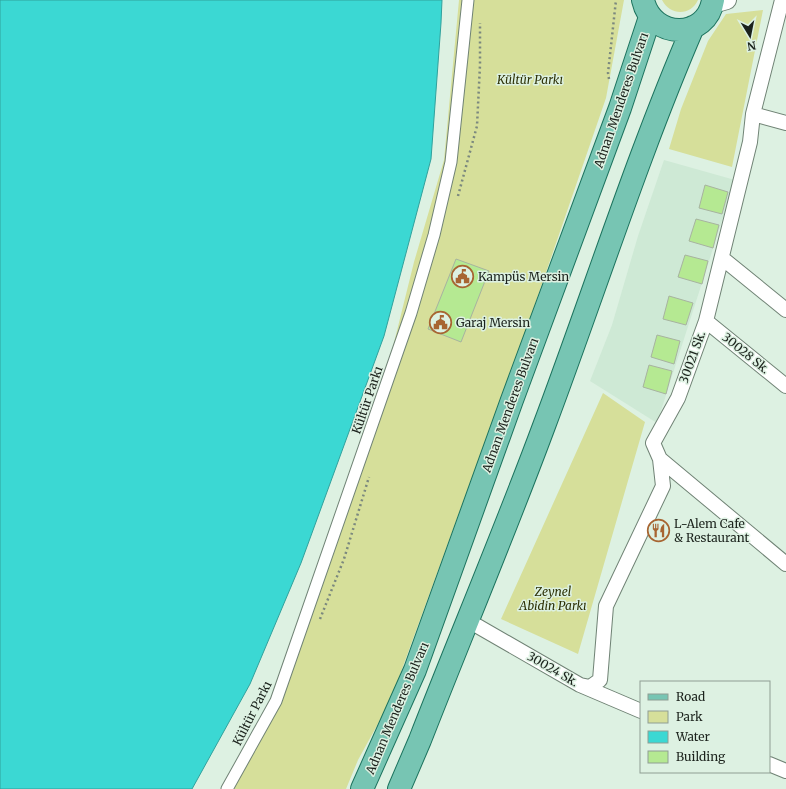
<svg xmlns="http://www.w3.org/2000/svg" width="786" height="789" font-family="Merriweather,serif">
  <rect width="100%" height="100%" fill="#ddf1e2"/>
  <path fill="#cee9d5" d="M664,160L735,180L657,423L590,381L612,325L638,236Z"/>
  <path fill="#d6df9a" d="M459,0H624L606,98L532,313L390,702L358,760L346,789H224L270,705L386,375L414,262L444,160Z
    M662,0H698C691,16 670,16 662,0Z
    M763,10L732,167L669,149L681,109L708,41L726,14Z
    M603,393L645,422L578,654L501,619Z"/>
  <path fill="#3bd8d3" stroke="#31a19c" d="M0,0H442L441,23L431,159L384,336L301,563L250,684L192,789H0Z"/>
  <path fill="#b5e992" stroke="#a7b3a0" d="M705,185L728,192L722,214L699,208Z
    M696,219L719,225L713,248L689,241Z
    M685,255L708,261L702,284L678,277Z
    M456,259L489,271L461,342L428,329Z
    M669,296L693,303L686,325L663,319Z
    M657,335L680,341L674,364L651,357Z
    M649,365L672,371L666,394L643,387Z"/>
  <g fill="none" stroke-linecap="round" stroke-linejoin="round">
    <defs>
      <path id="pedestrian" d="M227,789L276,701L411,313L434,235L451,162L468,0"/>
      <path id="minor" d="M753,114L786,123
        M722,258L786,310
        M706,321L786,386
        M660,459L786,564
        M467,620L580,685L641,711
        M580,685L590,687L600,680L606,606L663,486L660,459L653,443L678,398L706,321L750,142L753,114L782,0
        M769,764L786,771"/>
      <path id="tertiary" d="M713,4L727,0"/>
      <path id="primary" d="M643,0C652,40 707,40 713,0
        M362,789L415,670L512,400L620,108L650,17
        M399,789L420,740C461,635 505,531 544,426C594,293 637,157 693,27"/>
    </defs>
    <use href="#pedestrian" stroke="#708375" stroke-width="13"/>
    <use href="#minor" stroke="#708375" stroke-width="16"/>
    <use href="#tertiary" stroke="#708375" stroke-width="20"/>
    <use href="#primary" stroke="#1c735e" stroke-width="24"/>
    <path stroke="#7b887e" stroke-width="2.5" stroke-dasharray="2 3" stroke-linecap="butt" d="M609,79L608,73L616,0
      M458,196L477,126L480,65V23
      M320,619L344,559L369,477"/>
    <use href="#pedestrian" stroke="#fff" stroke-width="11"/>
    <use href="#minor" stroke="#fff" stroke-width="14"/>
    <use href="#tertiary" stroke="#fff" stroke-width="18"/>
    <use href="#primary" stroke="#77c5b3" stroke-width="22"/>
  </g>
  <defs>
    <symbol id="civic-ring" viewBox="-11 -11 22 22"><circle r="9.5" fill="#ddf1e2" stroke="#a76532" stroke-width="1.5"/><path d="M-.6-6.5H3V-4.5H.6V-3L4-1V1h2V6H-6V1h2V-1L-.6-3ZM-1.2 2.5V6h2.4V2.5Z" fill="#a76532"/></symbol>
    <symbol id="restaurant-ring" viewBox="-11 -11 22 22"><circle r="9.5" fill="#ddf1e2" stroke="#a76532" stroke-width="1.5"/><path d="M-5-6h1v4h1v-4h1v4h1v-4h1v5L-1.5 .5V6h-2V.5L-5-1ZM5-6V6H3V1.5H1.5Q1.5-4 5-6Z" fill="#a76532"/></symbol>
  </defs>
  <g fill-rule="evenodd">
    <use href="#civic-ring" x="450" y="264" width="25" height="25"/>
    <use href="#civic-ring" x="428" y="310" width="25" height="25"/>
    <use href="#restaurant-ring" x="646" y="518" width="25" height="25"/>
  </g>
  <g text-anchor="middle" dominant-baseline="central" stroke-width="3" stroke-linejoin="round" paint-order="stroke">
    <g font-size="12" font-style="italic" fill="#2d3105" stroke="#ddf1e2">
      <text x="530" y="79">Kültür Parkı</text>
      <text x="553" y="591">Zeynel<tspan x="553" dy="14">Abidin Parkı</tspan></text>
    </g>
    <g font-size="12" fill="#1b221c" stroke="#ddf1e2">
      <text transform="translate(621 100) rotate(-71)">Adnan Menderes Bulvarı</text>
      <text transform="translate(746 353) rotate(39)">30028 Sk.</text>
      <text transform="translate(692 357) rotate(-70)">30021 Sk.</text>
      <text transform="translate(367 400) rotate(-71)">Kültür Parkı</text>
      <text transform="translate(510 405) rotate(-70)">Adnan Menderes Bulvarı</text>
      <text transform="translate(553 669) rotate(30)">30024 Sk.</text>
      <text transform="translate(397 708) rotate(-67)">Adnan Menderes Bulvarı</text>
      <text transform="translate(252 713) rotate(-63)">Kültür Parkı</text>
    </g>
    <g font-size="12" fill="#1b221c" stroke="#ddf1e2" text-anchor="start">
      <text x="478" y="276">Kampüs Mersin</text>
      <text x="456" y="322">Garaj Mersin</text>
      <text x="674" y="523">L-Alem Cafe<tspan x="674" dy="14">&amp; Restaurant</tspan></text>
    </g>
  </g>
  <rect x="640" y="681" width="130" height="92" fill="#ddf1e2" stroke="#8f9e93"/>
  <rect x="648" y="694" width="20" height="6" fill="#77c5b3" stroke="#8f9e93"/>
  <text x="676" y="701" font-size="12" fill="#1b221c">Road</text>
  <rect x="648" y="711" width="20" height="12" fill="#d6df9a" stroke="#8f9e93"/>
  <text x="676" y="721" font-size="12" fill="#1b221c">Park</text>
  <rect x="648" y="731" width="20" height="12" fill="#3bd8d3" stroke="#8f9e93"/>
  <text x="676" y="741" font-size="12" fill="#1b221c">Water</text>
  <rect x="648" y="751" width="20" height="12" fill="#b5e992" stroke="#8f9e93"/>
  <text x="676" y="761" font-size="12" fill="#1b221c">Building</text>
  <g transform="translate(750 36) rotate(170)" stroke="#ddf1e2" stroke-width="3" paint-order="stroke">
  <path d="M0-3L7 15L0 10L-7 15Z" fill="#1b221c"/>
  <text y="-6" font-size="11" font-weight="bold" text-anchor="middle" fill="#1b221c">N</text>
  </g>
</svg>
